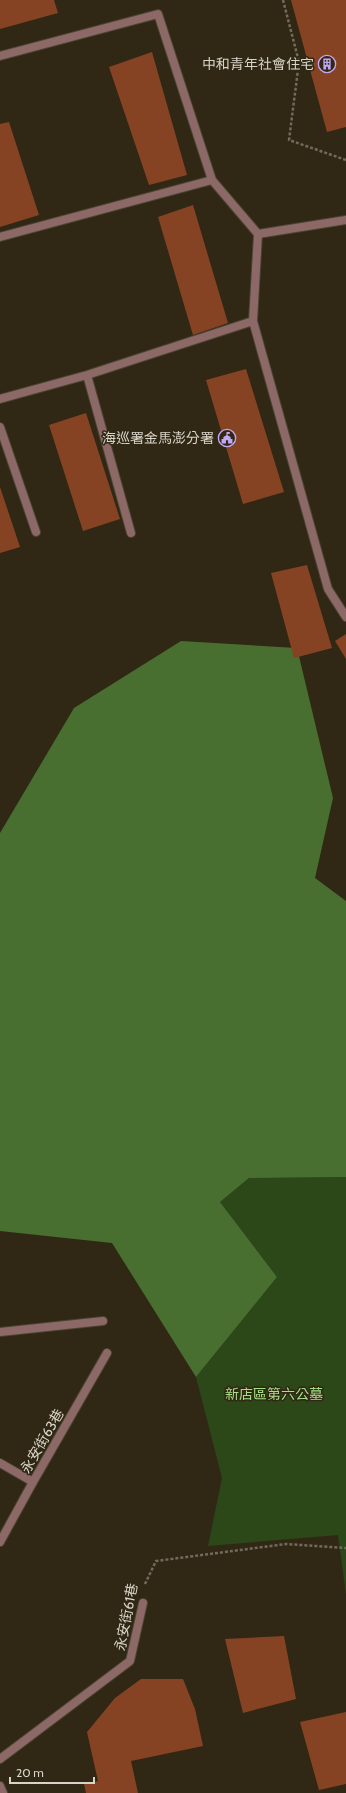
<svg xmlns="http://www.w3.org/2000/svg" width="346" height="1793" font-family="Cabin,'Noto Sans TC',sans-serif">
  <rect width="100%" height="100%" fill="#302815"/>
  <path fill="#2c4819" d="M346,1177V1594L338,1535L208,1546L222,1478L196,1377L277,1277L220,1202L249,1178Z"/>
  <path fill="#486e30" d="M181,641L297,648L333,798L315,878L346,901V1177L249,1178L220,1202L277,1277L196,1377L112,1243L0,1231V833L74,708Z"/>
  <path fill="#864324" d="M0,0H54L58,13L0,29Z
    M291,0H346V127L327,132Z
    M152,52L187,175L149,185L109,67Z
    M9,122L39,215L0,227V124Z
    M193,205L228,323L193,335L158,217Z
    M246,369L284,492L243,504L206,380Z
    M86,413L120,519L83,531L49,425Z
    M0,487L20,547L0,553Z
    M307,565L332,648L294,658L271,573Z
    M346,634V659L335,641Z
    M284,1636L296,1699L243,1713L225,1639Z
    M141,1679H183L195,1709L203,1746L131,1761L138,1793H86L84,1784L98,1781L87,1732L115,1698Z
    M346,1712V1784L319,1790L300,1722Z"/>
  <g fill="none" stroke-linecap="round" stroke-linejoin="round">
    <defs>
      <path id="service" d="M0,56L158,14L212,180
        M346,220L258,234L253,321L328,589L346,617
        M0,237L212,180L258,234
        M87,375L131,533
        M0,399L87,375L253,321
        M0,427L36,532
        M0,1332L103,1321
        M0,1463L33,1482
        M0,1542L33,1482L107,1353
        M0,1759L130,1661L143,1603"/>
      <path id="minor" d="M0,1786L3,1793"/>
    </defs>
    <use href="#service" stroke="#4b4432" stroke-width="10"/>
    <use href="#minor" stroke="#4b4432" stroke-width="10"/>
    <path stroke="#726b5b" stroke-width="2.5" stroke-dasharray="3 2" stroke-linecap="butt" d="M283,0L299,62L289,140L346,160
      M145,1584L156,1561L286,1544L346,1548"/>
    <use href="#service" stroke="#8c6966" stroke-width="8"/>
    <use href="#minor" stroke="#8c6966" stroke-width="8"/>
  </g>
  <defs>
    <symbol id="building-ring" viewBox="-11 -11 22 22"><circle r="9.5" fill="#302815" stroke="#c3a7f2" stroke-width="1.5"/><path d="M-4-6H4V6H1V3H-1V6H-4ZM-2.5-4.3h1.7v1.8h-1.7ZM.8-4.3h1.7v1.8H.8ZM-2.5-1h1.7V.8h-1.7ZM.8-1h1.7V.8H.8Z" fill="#c3a7f2"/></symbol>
    <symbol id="civic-ring" viewBox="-11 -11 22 22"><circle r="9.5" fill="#302815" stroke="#c3a7f2" stroke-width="1.5"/><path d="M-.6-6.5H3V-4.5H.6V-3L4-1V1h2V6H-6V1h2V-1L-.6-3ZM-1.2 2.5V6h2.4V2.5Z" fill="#c3a7f2"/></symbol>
  </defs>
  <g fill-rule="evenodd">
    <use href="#building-ring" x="317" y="54" width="20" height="20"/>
    <use href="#civic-ring" x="217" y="428" width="20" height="20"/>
  </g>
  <g text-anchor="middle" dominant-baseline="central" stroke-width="3" stroke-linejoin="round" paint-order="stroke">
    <g font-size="14" fill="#d8d4c8" stroke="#302815" text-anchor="end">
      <text x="314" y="64">中和青年社會住宅</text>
      <text x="214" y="438">海巡署金馬澎分署</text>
    </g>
    <g font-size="14" fill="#a6df85" stroke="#302815">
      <text x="274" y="1394">新店區第六公墓</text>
    </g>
    <g font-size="14" fill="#d8d4c8" stroke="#302815">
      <text transform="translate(42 1441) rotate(-60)">永安街63巷</text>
      <text transform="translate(126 1617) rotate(-79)">永安街61巷</text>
    </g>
  </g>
  <path d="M10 1777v6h84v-6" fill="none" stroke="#d8d4c8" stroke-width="2"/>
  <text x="16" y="1777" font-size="12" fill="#d8d4c8" stroke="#302815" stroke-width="3" paint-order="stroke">20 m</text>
</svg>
